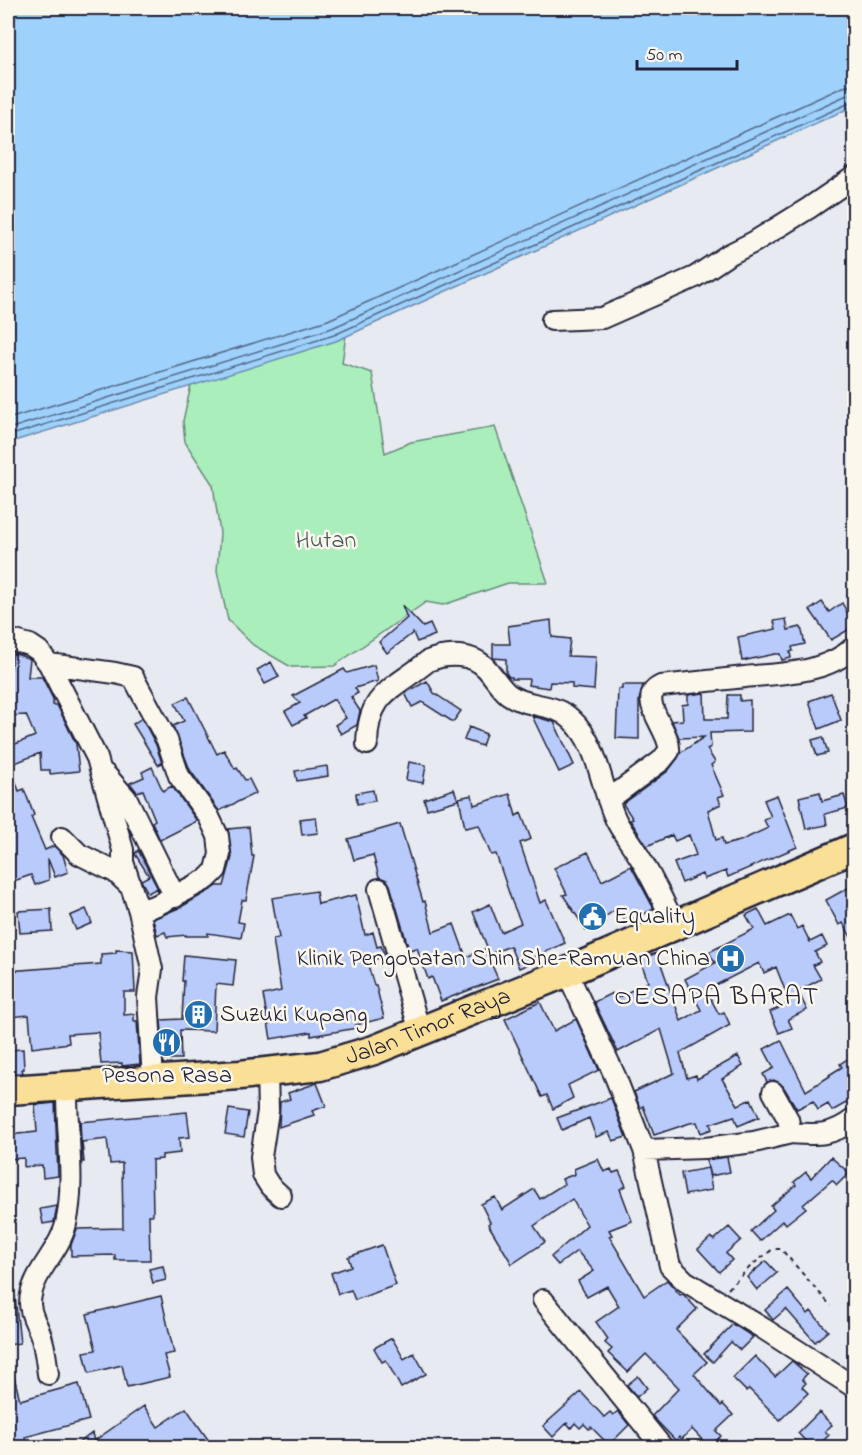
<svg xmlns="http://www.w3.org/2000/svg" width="862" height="1455" font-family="'Indie Flower',sans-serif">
  <rect width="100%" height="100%" fill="#e7eaf0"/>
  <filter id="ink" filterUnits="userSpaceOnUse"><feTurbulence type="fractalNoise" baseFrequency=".0167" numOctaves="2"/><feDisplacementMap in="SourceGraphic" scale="12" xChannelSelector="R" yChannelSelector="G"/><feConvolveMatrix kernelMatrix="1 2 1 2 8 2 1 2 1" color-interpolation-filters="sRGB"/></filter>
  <g filter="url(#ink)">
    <path fill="#aaefbb" stroke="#66887b" stroke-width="1.5" d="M350,306L342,363L372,373L385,453L411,442L495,427L548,583H508L443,605L426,602L334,666L291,667L253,645L228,620L217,571L220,533L213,485L185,442L183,421L198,354Z"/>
    <path fill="#9ed1fb" stroke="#6c8bae" stroke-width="1.5" d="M8,8H854V106L336,341L8,443Z"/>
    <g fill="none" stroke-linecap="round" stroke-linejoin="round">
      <path stroke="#546888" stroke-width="1.5" d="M8,419L328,320L843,87L854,85
        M8,429L332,328L847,95L854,94
        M8,436L334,335L854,101"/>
    </g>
    <path fill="#b8cbfb" stroke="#22223b" stroke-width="1.5" d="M822,602L829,612L842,603L855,626L831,640L810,610Z
      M402,605L423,627L430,624L435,635L417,642L413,633L387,653L379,642L407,618Z
      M786,619L788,630L801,627L805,644L792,647L793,651L790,652L791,658L782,660L780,654H775L742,661L738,637L776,629L774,621Z
      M551,620L552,637L570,639L568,656L596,657L594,690L572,688V683L550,682L549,688L528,685L529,679H512V677H509L506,673V659L493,658V644H510L508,626Z
      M13,653L30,659L28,677H42L53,699V705H57L76,744L79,771L50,774V770H41L40,753L10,765L19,791L24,789L34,815L31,817L45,850L54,846L63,855L68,872L55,877L48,859L49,880L35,885L31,875L8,883V747L35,736L26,715L8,716V674H10Z
      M271,662L279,677L265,684L257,670Z
      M374,665L378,681L355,688L358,693L351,697L360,711L357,725L341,734L335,725L346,718L334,699L304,716L306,718L293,725L285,711L300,703L293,696L344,669L347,673Z
      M427,681L434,693L461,711L453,722L422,702L412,707L405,693Z
      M622,685H643L639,700V739L616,738L618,689H622Z
      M704,693L705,719H727L728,695H740V701L750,700V732L710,733L711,747L707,749L715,762L711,765L724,795L718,797L721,804L708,810L716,840L722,838L724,845L740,841L768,828L764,820L771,817L764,800L777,795L797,847L728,877L726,871L704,879L702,874L682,883L674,863L696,855L689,835L675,841L672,835L647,846L630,820L633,819L623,804L668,771L678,758L680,753L704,737L679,738L672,721L683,720L682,705L688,704V695Z
      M831,693L841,720L819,729L809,701Z
      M188,697L217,754L224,750L235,769L237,768L245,780L249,779L256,793L219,811L190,770L173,726L184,721L175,703Z
      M532,716L554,722L574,765L559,772Z
      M142,718L156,745L162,763L158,765L133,724Z
      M469,727L486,734L482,746L464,740Z
      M823,737L828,753L817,756L812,740Z
      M409,762L426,765L423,783L406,780Z
      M327,766L328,776L297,781L295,771Z
      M152,767L163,791L172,786L197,821L160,840L152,822L155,820L143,790L137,792L130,783L144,777L142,772Z
      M454,789L458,800L427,809L424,799Z
      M373,790L375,801L357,804L356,793Z
      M820,792L822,801L844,795L848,808L825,814L827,825L806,829L799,797Z
      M510,794L516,816L521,813L531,839L520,843L540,903L546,900L565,943L532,958L534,962L519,968L510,946L490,954L473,912L490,904L501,932L521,923L512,902L496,854L491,855L479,825L465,828L459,798L472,795L474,805Z
      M316,817L318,833L302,835L300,819Z
      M400,824L423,902L425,901L433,932L454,924L466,957L485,949L498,979L441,1001L432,977L428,979L417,948L409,950L390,885L387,880L379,877L373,855L354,860L348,839Z
      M249,827L252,856H254L246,900H242L238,922L244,923L241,938L208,933V936H186V935L167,937L165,932L157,935L153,919L181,907L217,886H224L232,857L228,829Z
      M138,850L159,891H158L157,888L148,893L142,882L141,880L149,876L135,854Z
      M588,852L602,881L631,866L654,909L626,923L621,914L619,916L615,910L586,930L563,895L567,894L554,868Z
      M855,884V944L843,923L839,925L826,900Z
      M316,891L318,904L356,895L365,935L373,932L377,947L381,946L385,956L367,962L374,985H376L384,1018L356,1025L357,1028L311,1036V1032L271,1039L263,995L281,991L273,939L279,938L272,898Z
      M51,909L52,931L20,933L18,911Z
      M86,909L92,923L76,930L70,916Z
      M758,909L767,926L790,915L797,929L802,926L810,942L822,936L827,946L815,952L820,962L813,965L821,979L798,991L807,1010L788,1019L792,1028L779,1033L770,1012L790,1003L776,967L764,973L759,963L706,990L719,1014L724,1012L730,1025L680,1053L687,1078L696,1075L697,1079L738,1056L743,1066L722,1079L738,1105L751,1099L759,1117L738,1126L734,1116L710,1124L712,1129L701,1133L697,1122L690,1123L654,1135L643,1106L640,1108L634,1092L674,1073L661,1029L618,1052L594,1002L612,993L615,999L648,982L640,959L657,953L681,1021L701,1010L685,979L715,963L709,952L754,929L746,915Z
      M116,950L133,951L135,992H124V1015L134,1014V1021H137L140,1064L122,1066V1063L101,1064L98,1032L68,1034L69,1043L32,1048L29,1015L9,1017L8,971L101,964V954L116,953Z
      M184,955L236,960L233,986L216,984L214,1031L180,1030L181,1059H164L161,1020L182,1019L184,981H182Z
      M540,1002L554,1031L576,1019L599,1070L568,1085L573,1098L553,1109L547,1095L542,1097L505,1019Z
      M781,1040L806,1091L830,1076L829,1075L842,1067L840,1064L855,1054V1098L832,1111L828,1104L818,1110L813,1101L797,1109L783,1086L774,1080L767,1082L763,1074L774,1068L764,1049Z
      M23,1049L24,1069H22L23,1073L8,1074V1050Z
      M317,1083L326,1106L312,1111L314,1115L279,1127L280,1102L290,1099L288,1093Z
      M611,1098L626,1137L613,1141L609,1132L596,1137L589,1118L562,1130L557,1118Z
      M55,1103L58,1176L43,1178L42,1165L24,1167V1158L8,1159V1135L37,1132L35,1105Z
      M229,1109L248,1112L244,1137L225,1134Z
      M187,1112L190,1137L179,1138L180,1153L162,1155V1159L152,1160L153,1215H149L150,1260H115V1255L71,1256V1245L77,1229L123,1228L122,1163L110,1164L107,1139L82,1142L84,1162H82L80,1119V1122Z
      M727,1157L730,1172L710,1176L706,1160Z
      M831,1157L849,1173L837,1185L832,1180L803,1205L806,1208L786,1224L783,1220L760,1241L751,1231L774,1210L771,1206L796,1185L794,1182L806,1172L811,1178Z
      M598,1159L604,1172L611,1169L613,1173L619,1171L626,1186L620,1189L632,1221L609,1230L612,1235L609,1236L644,1296L667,1280L680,1295L683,1294L697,1309L676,1330L707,1362L694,1374L721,1406L723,1404L733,1415L716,1431L721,1436L709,1447L692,1429L682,1439L679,1437L676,1441L652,1416L679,1388L646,1354L628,1372L608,1353L612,1349L605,1343L608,1339L596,1322L619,1306L607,1286L587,1297L578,1281L594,1271L577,1251L558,1265L551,1257L587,1225L572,1199L534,1226L545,1242L512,1264L488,1224L490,1222L481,1204L495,1197L502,1210L534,1189L540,1199L564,1184L562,1179L575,1174L574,1169Z
      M708,1168L712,1190L685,1195L681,1173Z
      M57,1206L54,1222L43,1224L40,1209Z
      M729,1227L741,1240L726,1253L732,1260L719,1272L698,1249L711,1237L714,1240Z
      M382,1245L396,1285L355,1300L351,1290L338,1294L331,1273L351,1266L348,1257Z
      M766,1261L777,1273L757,1290L747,1277Z
      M163,1266L166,1280L153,1283L149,1269Z
      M788,1290L808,1314L811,1311L828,1331L815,1342L786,1309L773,1320L765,1310Z
      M161,1296L174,1353L164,1355L170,1377L127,1387L122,1365L89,1373L84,1352L96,1350L87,1314Z
      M8,1297H15L20,1343L8,1345Z
      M733,1324L753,1337L740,1350L731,1342L713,1362L704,1354Z
      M392,1338L404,1359L414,1353L426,1374L401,1388L386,1360L382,1362L374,1348Z
      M755,1356L775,1377L792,1361L807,1374L802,1379L806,1383L802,1387L808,1393L780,1420L749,1389L746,1391L733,1378Z
      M11,1365L20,1400L79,1384L89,1420L25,1437L28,1448H8V1366Z
      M638,1376L647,1388L637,1397L627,1385Z
      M581,1392L604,1417L610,1412L613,1415L618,1411L629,1425L609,1445L591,1427L589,1429L584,1424L580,1428L575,1423L571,1428L567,1423L553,1437L543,1426Z
      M144,1406L158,1427L186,1408L214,1448H72L92,1433L94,1441Z
      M819,1412L832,1425L825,1431L829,1435L822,1442L828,1448H812L798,1433Z"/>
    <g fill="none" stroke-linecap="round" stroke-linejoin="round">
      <defs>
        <path id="minor" d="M552,320L602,318L695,277L728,255L754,242L809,208L854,177
          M8,639L30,645L39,651L49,664L97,758L123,850V862L139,911L152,969L148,997L153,1080
          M49,664L115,673L133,677L167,740L179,776L209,817L218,836L220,854L216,870L207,879L157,905L139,911
          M367,744C368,692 393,690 428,661C447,653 473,653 487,669C494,677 500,687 508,694C527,708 553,702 571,719C600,745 600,789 617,822C624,835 634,847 642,861C654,882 665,904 675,926
          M105,774L127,799L175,897
          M608,800L661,761L669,751C672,732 634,698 661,686C689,683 717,680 745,677C781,673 826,674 854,647
          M62,837L79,854L115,872L130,886
          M379,889L420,1032
          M567,972L615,1076L644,1150L670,1266L685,1281L764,1329L854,1387
          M267,1072L268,1111L261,1157L263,1175L270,1186L281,1196
          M791,1133C818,1135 832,1136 854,1119
          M644,1150L705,1148L754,1142L791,1133L788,1119L773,1092
          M543,1300L663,1448
          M48,1374C46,1360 45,1346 40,1333C36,1322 30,1315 30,1303C31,1273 59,1253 66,1224C76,1179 66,1132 67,1086"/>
        <g id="highway">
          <path id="s1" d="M8,1090L240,1075L320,1066L374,1050L567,972L854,848"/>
        </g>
      </defs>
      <use href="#minor" stroke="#22223b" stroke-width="24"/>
      <use href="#highway" stroke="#22223b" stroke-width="33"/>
      <path stroke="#22223b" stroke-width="2" stroke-dasharray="4.5 4.5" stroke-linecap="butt" d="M728,1289L752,1265L773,1249H781L831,1306"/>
      <use href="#minor" stroke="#fbf7ec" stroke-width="20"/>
      <use href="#highway" stroke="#fadf96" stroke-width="28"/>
    </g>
  </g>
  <defs>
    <symbol id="civic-disc" viewBox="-11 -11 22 22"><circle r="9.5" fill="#1f6fb2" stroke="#fbf7ec"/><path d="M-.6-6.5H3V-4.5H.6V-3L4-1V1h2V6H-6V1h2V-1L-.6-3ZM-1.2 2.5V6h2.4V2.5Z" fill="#fff"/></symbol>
    <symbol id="hospital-disc" viewBox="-11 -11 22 22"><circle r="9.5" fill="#1f6fb2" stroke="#fbf7ec"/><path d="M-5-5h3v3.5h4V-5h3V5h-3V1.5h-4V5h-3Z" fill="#fff"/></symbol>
    <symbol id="building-disc" viewBox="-11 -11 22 22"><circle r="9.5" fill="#1f6fb2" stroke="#fbf7ec"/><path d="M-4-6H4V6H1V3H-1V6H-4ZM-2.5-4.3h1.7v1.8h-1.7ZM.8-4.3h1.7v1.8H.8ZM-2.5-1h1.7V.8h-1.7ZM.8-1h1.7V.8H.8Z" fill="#fff"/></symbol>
    <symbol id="restaurant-disc" viewBox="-11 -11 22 22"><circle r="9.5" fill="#1f6fb2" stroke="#fbf7ec"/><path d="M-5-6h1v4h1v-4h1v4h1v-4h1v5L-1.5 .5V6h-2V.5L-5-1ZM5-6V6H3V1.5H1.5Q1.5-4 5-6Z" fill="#fff"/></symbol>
  </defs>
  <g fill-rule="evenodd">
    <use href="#civic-disc" x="576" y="900" width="33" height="33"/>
    <use href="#hospital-disc" x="714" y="942" width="33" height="33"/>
    <use href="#building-disc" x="182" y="998" width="33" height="33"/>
    <use href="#restaurant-disc" x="150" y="1026" width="33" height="33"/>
  </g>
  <g text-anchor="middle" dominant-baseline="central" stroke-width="5" stroke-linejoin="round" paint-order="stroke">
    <g font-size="24" fill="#44555b" stroke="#fbf7ec">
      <text x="326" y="541">Hutan</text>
    </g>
    <g font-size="24" fill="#22223b" stroke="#fbf7ec" text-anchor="start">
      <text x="614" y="917">Equality</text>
      <text x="710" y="959" text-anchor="end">Klinik Pengobatan Shin She-Ramuan China</text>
      <text x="220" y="1015">Suzuki Kupang</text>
      <text x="167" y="1076" text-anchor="middle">Pesona Rasa</text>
    </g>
    <g font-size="24" fill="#22223b" stroke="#fbf7ec">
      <text stroke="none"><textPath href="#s1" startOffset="428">Jalan Timor Raya</textPath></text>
    </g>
    <g font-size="27" letter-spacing="1.5" fill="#22223b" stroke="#fbf7ec">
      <text x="717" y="997">OESAPA BARAT</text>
    </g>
  </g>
  <rect width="862" height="1455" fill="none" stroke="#fbf7ec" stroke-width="30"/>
  <rect x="15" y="15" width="832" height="1425" fill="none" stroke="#22223b" stroke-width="2" filter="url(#ink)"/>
  <path d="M637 60v9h100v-9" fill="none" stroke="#22223b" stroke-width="3"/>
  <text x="646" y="60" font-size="18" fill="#22223b" stroke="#fbf7ec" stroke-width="4.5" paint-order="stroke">50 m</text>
</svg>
